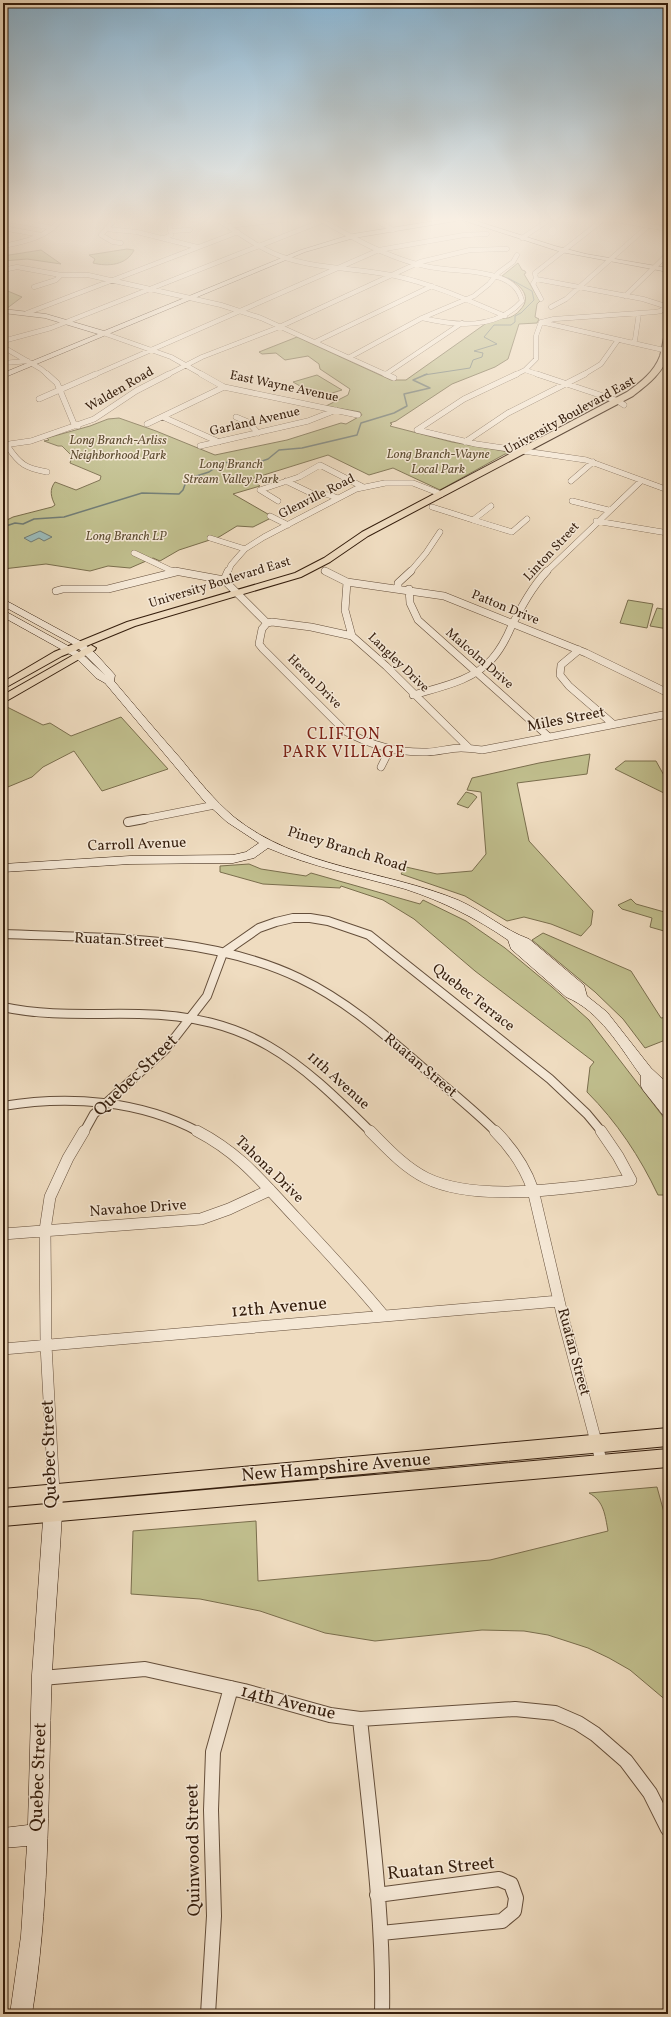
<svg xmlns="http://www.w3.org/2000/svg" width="671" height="2017" font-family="Vollkorn,serif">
  <rect width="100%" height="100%" fill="#efdcc0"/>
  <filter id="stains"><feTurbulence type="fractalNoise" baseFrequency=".005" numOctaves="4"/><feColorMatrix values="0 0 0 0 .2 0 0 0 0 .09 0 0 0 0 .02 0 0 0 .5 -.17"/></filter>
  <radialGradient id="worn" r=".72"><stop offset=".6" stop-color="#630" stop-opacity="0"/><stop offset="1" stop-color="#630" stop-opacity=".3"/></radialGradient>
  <path fill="#c0be8d" stroke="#7a6e4d" d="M127,249L134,250C127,265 108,267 93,263L95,259L89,255Z
    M41,250L61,264L27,259L3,261V256Z
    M518,263L522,270L525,271L526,273L524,274L540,301L537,304L535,317L539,319L537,323L519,324L508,359L495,367L452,384L396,421L390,423L392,424L390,426L452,442L509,452V454H505L440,490L393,468L369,475L328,455L251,479L260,486L233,494L273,517L253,527L237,526L219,537L179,550L160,561L153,558L130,568L108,566L90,571L46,564L3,569V522L13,517L52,507L55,505C51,497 49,490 55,482L76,490L100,480L101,476L70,463L72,456L62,446H58L44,441L49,440L47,438L90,426L108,419L119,418L156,431L215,455L287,440L341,423L346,424L362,415L360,412L326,406L348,395L350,389L320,369L319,364L308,356L285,360L276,353L262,354L259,352L297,337L391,380H406L495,317C500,316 503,319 507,318C511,318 518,313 520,310C535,295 516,281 502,276Z
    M3,289L22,297L6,309H3Z
    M317,375L342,390L319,397L293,382Z
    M628,600L653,604L647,628L620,623Z
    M657,608L668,610V629L650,626Z
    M3,705L43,725L50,723L71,736L121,717L168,769L102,791L74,751L43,767L32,777L3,789Z
    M590,754L587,774L517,783L529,841L593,911L591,925L581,936L551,924L524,917L507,921L465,896L401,874L406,867L437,874L472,871L486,854L481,792L467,790L472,778L539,763Z
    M625,761H656L666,779H668V795L615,769Z
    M466,792L473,794L477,797L468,808L457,804Z
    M249,864L261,869L306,876L311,873L420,904L423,900L466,921L505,948L552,987L589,1020L668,1123V1195H658C640,1157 617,1122 587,1092L590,1067L594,1062L475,971L414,919L383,900L341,886L340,888L263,884L220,872V866Z
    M631,899L636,904L668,913V922L664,931L650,927L652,918L622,909L618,905Z
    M543,933L631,971L661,1018L668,1017V1039L645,1048L623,1019L595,992L532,940Z
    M657,1487L668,1527V1702L630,1670L609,1658L588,1648L548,1635L524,1631L482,1630L375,1641L325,1633L260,1611L200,1599L131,1594L133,1531L256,1521L258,1581L490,1560L608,1531C605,1515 604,1501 589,1493Z"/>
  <path fill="#9bbab8" stroke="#727c74" d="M40,531L52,537L44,541L39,538L31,542L24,538Z"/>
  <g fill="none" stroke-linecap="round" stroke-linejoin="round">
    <path stroke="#727c74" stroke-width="1" d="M424,375L470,368L473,360L482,357L483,353L474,351L497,344L484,337L494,325H511L515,322V316L521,313L534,300L532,291L508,278"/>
    <path stroke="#727c74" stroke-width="1.5" d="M3,527L15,523L23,524L34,519L64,517L142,493L179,494L183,490L187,479L209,472L224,462L238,465L253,464L268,459L279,450L302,448L357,435L361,423L394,413L407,406L404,394L430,388L413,380L427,374"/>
    <defs>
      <path id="street-far5" d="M116,218L101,235L113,242L121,243
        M215,218C238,232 260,250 286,258C320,269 356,268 391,275C430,283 468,300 505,316
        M372,218L393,230
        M604,218L668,229
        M3,219L53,228
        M320,219C353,238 388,258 425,266C451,272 479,269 503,279C514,284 519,290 522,301C496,330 457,326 422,318
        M228,226L297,218
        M3,228L41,235
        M106,229L137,232L197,247
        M170,231L190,230
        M164,238L171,235L169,222L180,218
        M522,238L552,218
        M3,246C24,242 49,237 62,218
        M3,270L17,267L61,275H88L221,305L261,318L387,375
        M536,279L643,299L668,307
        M536,279L535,273L605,218
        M536,279L533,284L541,299
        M34,287L56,280L61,275
        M625,296L668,254
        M551,307L566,299L649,225
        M27,313L238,232
        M541,322L668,351
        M542,322L554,319L655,312L661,311L664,307
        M106,334L171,357L203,375
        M3,341L51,328L330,218
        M315,342L432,286
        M632,343L635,340L639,313
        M3,347L41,369L48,375
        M350,357L422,318L474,296L489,284L498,273L513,262L517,255
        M3,363L28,361
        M525,370L540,375
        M386,374L462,323
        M94,375L379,250L464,235L487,234
        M167,375L202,357L277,328L420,262L470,250L507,249
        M515,375L525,370L536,359V336L541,322
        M583,375L601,364L618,340"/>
      <path id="street-far4" d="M47,374L57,383L74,424L78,426
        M201,374L224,387L358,415
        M385,374L394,378
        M537,374L618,401L624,405
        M39,399L96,374
        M163,417L219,442
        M236,417L248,422L258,433
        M147,424L224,387
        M417,430L476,444L586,460L668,490
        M417,430L464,399L517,374
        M465,442L508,413L585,374
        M10,444L31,441L94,419L136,391L169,374
        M200,446L308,421L336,410
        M8,447C20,465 26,468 47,472
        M286,481L313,494L329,495L338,498
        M571,481L593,462
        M278,501L260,490L299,477L320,465L363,487
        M572,501L608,510
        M432,507L473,520L491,506
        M270,516L288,525
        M473,520L512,532L527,519
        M596,521L668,533
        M210,538L245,549
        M134,553L170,570L181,572
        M325,571L327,572
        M228,572L231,565L245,549L264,537L356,489L385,483H413L441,494
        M410,572L426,553L440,532
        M546,572L641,481"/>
      <path id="street-far3" d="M175,571L224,580L267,623
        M325,571L347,582L444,596L586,653L668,693
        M224,580L228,571
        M347,582L345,610L352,636
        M398,588V583L411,571
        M409,589L410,603L418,620L549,737
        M56,591L63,589H108L176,572
        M267,623L262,629L259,644L263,649L345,731C369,745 399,753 427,752C438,752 449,748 461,748C468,748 475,749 482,750L668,714
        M267,623L272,622L311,627L352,636L386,666L469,748
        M579,650L561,665L560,675L569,686L613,724
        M413,695C440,687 473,681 492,659C501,649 507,637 512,625C522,606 532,587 547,571
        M381,767L390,749
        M139,820L215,805"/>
      <path id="street-far2" d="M128,822L144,819
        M3,934C101,938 209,935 299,978C351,1003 392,1041 435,1078C456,1096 477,1113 496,1132
        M223,953L259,928L276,922L293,918H310L328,921L369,935L550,1079L587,1114L602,1132
        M3,1007C48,1017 93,1013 139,1014C250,1016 296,1058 371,1132
        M3,1106C68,1095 140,1100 199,1132
        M84,1132L94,1114L166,1049L207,996L223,953"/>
      <path id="street-far1" d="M197,1131C241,1154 262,1182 295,1217C325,1249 355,1281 383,1315
        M370,1131C387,1148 404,1167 426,1178C479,1204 573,1187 631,1180L618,1156L601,1131
        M495,1131C512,1148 525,1167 533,1190L563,1318L602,1464
        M3,1234L201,1219L229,1209L270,1190
        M3,1349L559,1301
        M54,1493L46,1345L45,1230L50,1197L68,1158L84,1131"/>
      <path id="street" d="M42,1678L145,1669L244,1691L330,1715L360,1719L515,1709L555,1713L578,1723L595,1734L626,1761L650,1793L668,1829
        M360,1719C370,1817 384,1916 382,2014
        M377,1895L499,1879L511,1884L516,1898L514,1911L502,1921L381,1933
        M208,2014L214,1916L211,1810L213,1752L231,1688"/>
      <path id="secondary" d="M453,218H467L555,246L586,254L668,268V272L561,252L462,220L354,238L305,252L3,378V373L98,334L45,318L3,313V309L46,314L104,331L301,250L353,234Z
        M3,425L7,427V433L3,435Z
        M3,599L82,642L96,654L115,675L114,681C136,707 158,733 181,759C198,780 214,800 234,817C297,868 385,870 458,900C483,911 504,930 529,939L584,985L587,996L607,1012L651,1068L668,1084V1098L665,1097L668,1101V1116L663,1115L643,1090L641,1086V1076C620,1047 600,1011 566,997L511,949L508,940C476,918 442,901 405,889C359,876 312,867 268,848L254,858L233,863L130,864L3,872V864L130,856L233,855L246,852L259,843L227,822L205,802L105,683L96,678L75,657L3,617V610L81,653L105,675L76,646L3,606Z
        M54,1485L60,1487L63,1493C60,1562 53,1632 51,1701C48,1806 49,1910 32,2014H10L21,1936L27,1846L3,1848V1828L28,1825L32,1675L45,1493L48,1487Z"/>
      <path id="primary" d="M665,334H668C668,340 669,347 668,353C666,371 646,386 633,396L368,536L330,562L301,577L135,626L62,656L3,689V682L54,652L127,622L295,573L324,558L362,532L627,392C641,382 654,372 660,356C662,349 663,341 665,334Z
        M91,645L96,648L95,650L3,703V695Z
        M668,1428V1446L3,1507V1489Z
        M668,1449V1467L3,1526V1508Z"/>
    </defs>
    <use href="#street-far5" stroke="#644e3a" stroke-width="5"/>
    <use href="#street-far4" stroke="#644e3a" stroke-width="6"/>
    <use href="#street-far3" stroke="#644e3a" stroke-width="8"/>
    <use href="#street-far2" stroke="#644e3a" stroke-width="10"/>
    <use href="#street-far1" stroke="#644e3a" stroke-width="12"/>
    <use href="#street" stroke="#644e3a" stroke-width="16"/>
    <use href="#secondary" stroke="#351e0d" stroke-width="1"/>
    <use href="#primary" stroke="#351e0d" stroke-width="2"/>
    <use href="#street-far5" stroke="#f5e8d6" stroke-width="4.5"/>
    <use href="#street-far4" stroke="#f5e8d6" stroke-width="5.5"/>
    <use href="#street-far3" stroke="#f5e8d6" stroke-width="7"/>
    <use href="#street-far2" stroke="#f5e8d6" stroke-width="8"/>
    <use href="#street-far1" stroke="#f5e8d6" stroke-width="11"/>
    <use href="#street" stroke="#f5e8d6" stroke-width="14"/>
    <use href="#secondary" fill="#f5e8d6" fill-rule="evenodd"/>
    <use href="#primary" fill="#efdcc0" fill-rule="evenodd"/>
  </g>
  <linearGradient id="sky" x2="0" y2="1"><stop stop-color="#89b6d5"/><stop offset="0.44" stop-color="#f8efe3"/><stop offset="1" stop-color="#f8efe3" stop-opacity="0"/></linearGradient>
  <rect width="671" height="500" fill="url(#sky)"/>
  <g text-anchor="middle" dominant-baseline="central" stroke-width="3" stroke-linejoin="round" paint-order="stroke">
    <g font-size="13" fill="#351e0d" stroke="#f5e8d6">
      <text transform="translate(284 387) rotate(12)">East Wayne Avenue</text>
      <text transform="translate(120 390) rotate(-30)">Walden Road</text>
      <text transform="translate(570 416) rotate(-29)">University Boulevard East</text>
      <text transform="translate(255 422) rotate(-13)">Garland Avenue</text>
      <text transform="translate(317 497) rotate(-27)">Glenville Road</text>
      <text transform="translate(552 552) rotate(-47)">Linton Street</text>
      <text transform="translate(220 583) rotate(-17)">University Boulevard East</text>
      <text transform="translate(505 608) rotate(22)">Patton Drive</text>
      <text transform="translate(479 659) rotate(41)">Malcolm Drive</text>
      <text transform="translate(398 663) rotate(44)">Langley Drive</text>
      <text transform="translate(314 682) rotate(45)">Heron Drive</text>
    </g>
    <g font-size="13" font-style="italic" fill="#5f4e33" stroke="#f5e8d6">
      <text x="118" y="441">Long Branch-Arliss<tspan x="118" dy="15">Neighborhood Park</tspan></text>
      <text x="438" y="455">Long Branch-Wayne<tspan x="438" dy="15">Local Park</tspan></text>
      <text x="231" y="465">Long Branch<tspan x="231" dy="15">Stream Valley Park</tspan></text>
      <text x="126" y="537">Long Branch LP</text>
    </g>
    <g font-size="15" fill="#351e0d" stroke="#f5e8d6">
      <text transform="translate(566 720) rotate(-11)">Miles Street</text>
      <text transform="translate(137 845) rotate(-2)">Carroll Avenue</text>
      <text transform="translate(347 850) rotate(17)">Piney Branch Road</text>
      <text transform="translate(119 941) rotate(3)">Ruatan Street</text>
      <text transform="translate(473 998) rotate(38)">Quebec Terrace</text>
      <text transform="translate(420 1066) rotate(40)">Ruatan Street</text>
      <text transform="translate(338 1081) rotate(42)">11th Avenue</text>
      <text transform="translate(269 1170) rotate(44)">Tahona Drive</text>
      <text transform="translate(138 1209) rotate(-4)">Navahoe Drive</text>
      <text transform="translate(573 1352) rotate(75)">Ruatan Street</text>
    </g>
    <g font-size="16" letter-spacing="1" fill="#7a1f14" stroke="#f5e8d6">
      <text x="344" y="735">CLIFTON<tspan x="344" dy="18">PARK VILLAGE</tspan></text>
    </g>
    <g font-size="18" fill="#351e0d" stroke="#f5e8d6">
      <text transform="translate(136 1076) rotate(-44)">Quebec Street</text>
      <text transform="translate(279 1308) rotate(-5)">12th Avenue</text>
      <text transform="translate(50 1454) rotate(-92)">Quebec Street</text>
      <text transform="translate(336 1468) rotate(-5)">New Hampshire Avenue</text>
      <text transform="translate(288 1703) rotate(14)">14th Avenue</text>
      <text transform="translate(39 1777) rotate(-88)">Quebec Street</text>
      <text transform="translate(194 1850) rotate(-91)">Quinwood Street</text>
      <text transform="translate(441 1869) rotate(-6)">Ruatan Street</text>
    </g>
  </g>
  <rect width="671" height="2017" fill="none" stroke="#efdcc0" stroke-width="16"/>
  <rect x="4" y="4" width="663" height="2009" fill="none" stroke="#351e0d" stroke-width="2"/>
  <rect x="8" y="8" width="655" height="2001" fill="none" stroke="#351e0d"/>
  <rect width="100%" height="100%" filter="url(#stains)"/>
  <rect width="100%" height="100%" fill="url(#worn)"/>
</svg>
